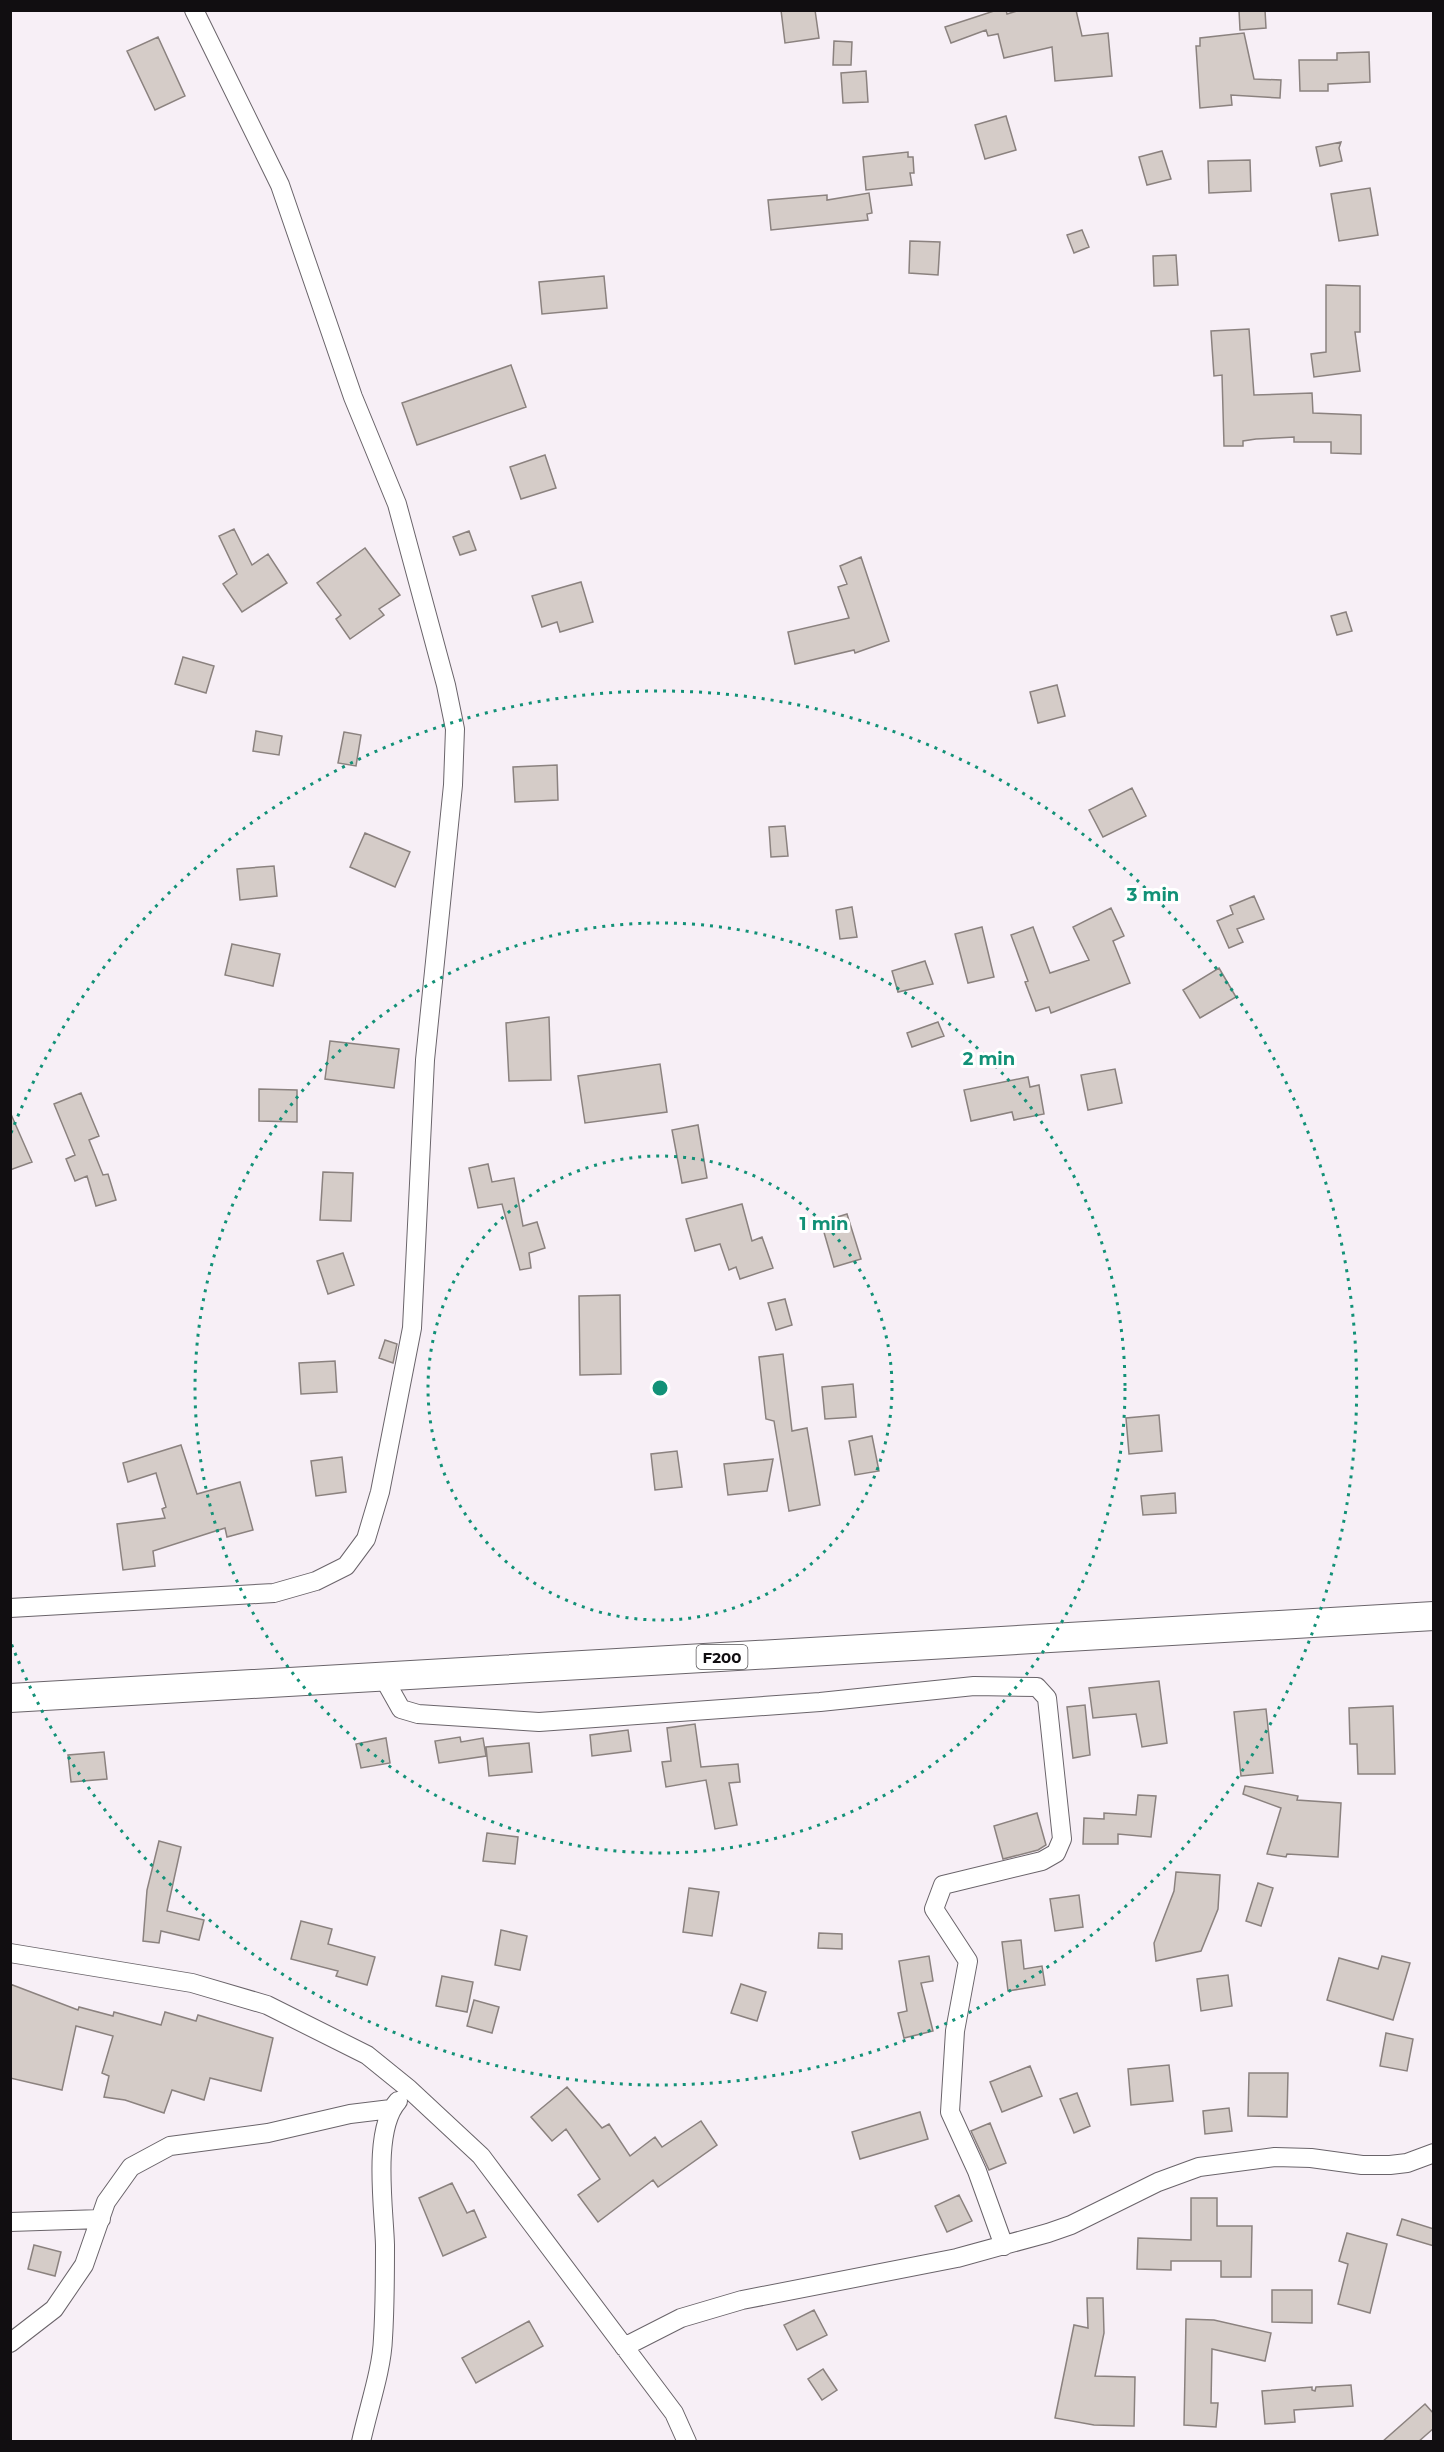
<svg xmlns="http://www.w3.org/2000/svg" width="1444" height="2452" font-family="Montserrat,sans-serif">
  <rect width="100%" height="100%" fill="#f7eff6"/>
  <path fill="#d5ccc8" stroke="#8b827f" stroke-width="1.5" d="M781,10H815L819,38L785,43Z
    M997,10H1006L1007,14L1020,10H1076L1082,36L1108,33L1112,76L1055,81L1052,47L1004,58L998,34L988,36L986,30L951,43L945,27Z
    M1239,10H1265L1266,28L1240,30Z
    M1244,33L1254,79L1281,80L1280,98L1231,95L1232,105L1200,108L1196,46H1200V38Z
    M158,37L185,96L155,110L127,51Z
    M834,41L852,42L851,65H833Z
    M1369,52L1370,82L1328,84V91H1300L1299,60H1337V53Z
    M866,71L868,102L843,103L841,73Z
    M1006,116L1016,150L985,159L975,125Z
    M1341,142L1339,148L1342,161L1320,166L1316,147Z
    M1162,151L1171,179L1147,185L1139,157Z
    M908,152V157H913L914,173H910L912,185L866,190L863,157Z
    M1250,160L1251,191L1209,193L1208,161Z
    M1370,188L1378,235L1339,241L1331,194Z
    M869,193L872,213L867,214L868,220L771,230L768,200L827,195V200Z
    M1082,230L1089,247L1074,253L1067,235Z
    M910,241L940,242L938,275L909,273Z
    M1176,255L1178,285L1154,286L1153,256Z
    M604,276L607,308L542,314L539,282Z
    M1326,285L1360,286V332H1355L1360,371L1314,377L1311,354L1326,352Z
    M1249,329L1254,395L1312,393L1313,413L1361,415V454L1331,453V442H1294V437L1256,439L1243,441V446H1224L1222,375L1214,376L1211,331Z
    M511,365L526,407L417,445L402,403Z
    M545,455L556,488L521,499L510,467Z
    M234,529L252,565L268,554L287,583L242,612L223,584L237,574L219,536Z
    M469,531L476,550L460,555L453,537Z
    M365,548L400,595L379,609L384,615L350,639L336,619L341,615L317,583Z
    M861,557L889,641L855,653L854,650L795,664L788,632L849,618L838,587L847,584L840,566Z
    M581,582L593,622L560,632L557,622L542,627L532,596Z
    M1346,612L1352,631L1337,635L1331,616Z
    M183,657L214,666L206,693L175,684Z
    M1057,685L1065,716L1038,723L1030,692Z
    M256,731L282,736L279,755L253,751Z
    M344,732L361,735L356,766L338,763Z
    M557,765L558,800L515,802L513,767Z
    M1132,788L1146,816L1103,837L1089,810Z
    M785,826L788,856L771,857L769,827Z
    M365,833L410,852L395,887L350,867Z
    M274,866L277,896L240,900L237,869Z
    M1254,896L1264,919L1237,929L1243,942L1229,948L1217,921L1233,914L1230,906Z
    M852,907L857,937L840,939L836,910Z
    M1111,908L1124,936L1113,941L1130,983L1051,1013L1049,1007L1036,1011L1025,982L1028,981L1011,935L1033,927L1050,973L1089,960L1073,927Z
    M982,927L994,977L968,983L955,934Z
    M232,944L280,954L273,986L225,975Z
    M925,961L933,984L898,992L892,971Z
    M1219,968L1236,997L1200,1018L1183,990Z
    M549,1017L551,1080L509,1081L506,1023Z
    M938,1022L944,1036L912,1047L907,1033Z
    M330,1041L399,1049L394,1088L325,1079Z
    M660,1064L667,1112L585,1123L578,1076Z
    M1115,1069L1122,1103L1088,1110L1081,1075Z
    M1028,1077L1030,1087L1039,1085L1044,1114L1014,1120L1012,1112L971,1121L964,1090Z
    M259,1089L297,1090V1122L259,1121Z
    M81,1093L99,1136L89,1140L103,1175L108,1174L116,1200L96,1206L87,1176L75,1181L66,1159L75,1155L54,1104Z
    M10,1112L32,1162L10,1170Z
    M698,1125L707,1178L682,1183L672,1130Z
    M488,1164L492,1182L514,1178L523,1226L537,1222L545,1248L529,1253L531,1268L520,1270L502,1204L478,1208L469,1168Z
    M323,1172L353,1173L351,1221L320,1220Z
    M742,1204L752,1241L762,1237L773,1268L740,1279L736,1267L729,1270L720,1244L695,1251L686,1219Z
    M847,1214L861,1259L834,1267L821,1222Z
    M343,1253L354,1285L328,1294L317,1261Z
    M620,1295L621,1374L580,1375L579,1296Z
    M785,1299L792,1325L776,1330L768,1303Z
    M385,1340L397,1344L393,1363L379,1358Z
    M783,1354L792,1431L807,1428L820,1505L789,1511L774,1421L766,1419L759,1357Z
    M335,1361L337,1392L301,1394L299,1363Z
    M853,1384L856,1417L825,1419L822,1387Z
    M1159,1415L1162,1451L1129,1454L1126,1418Z
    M872,1436L879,1471L855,1475L849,1441Z
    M181,1445L197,1494L240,1482L253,1530L227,1537L225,1528L153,1551L155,1566L123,1570L117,1524L165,1518L162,1509L166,1507L156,1473L128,1482L123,1463Z
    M677,1451L682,1487L655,1490L651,1454Z
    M342,1457L346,1492L316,1496L311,1461Z
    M773,1459L767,1491L728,1495L724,1464Z
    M1175,1493L1176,1513L1143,1515L1141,1496Z
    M1159,1681L1167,1743L1142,1747L1136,1714L1093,1718L1089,1688Z
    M1085,1705L1090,1755L1073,1758L1067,1707Z
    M1393,1706L1395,1774H1358L1357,1744H1350L1349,1708Z
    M1266,1709L1273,1773L1241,1776L1234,1712Z
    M695,1724L701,1767L738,1764L740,1782L729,1783L737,1825L715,1829L706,1780L666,1787L662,1762L671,1761L667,1728Z
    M628,1730L631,1751L592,1756L590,1735Z
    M460,1737L461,1742L483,1738L486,1756L439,1763L435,1741Z
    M386,1738L390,1763L361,1768L356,1744Z
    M529,1743L532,1772L489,1776L486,1747Z
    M104,1752L107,1779L71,1782L68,1755Z
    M1245,1786L1298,1796L1297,1800L1341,1803L1338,1857L1287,1854L1286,1857L1267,1854L1281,1808L1243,1794Z
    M1138,1795L1156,1796L1151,1837L1118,1834V1844H1083L1084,1818L1104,1819V1813L1136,1815Z
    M1037,1813L1046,1845L1038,1850L1003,1859L994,1826Z
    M487,1833L518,1837L515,1864L483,1861Z
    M159,1841L181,1847L167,1911L204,1920L199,1940L161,1931L159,1943L143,1941L147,1890Z
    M1176,1872L1220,1875L1218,1909L1201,1951L1156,1961L1154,1943L1174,1891Z
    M1258,1883L1273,1888L1261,1926L1246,1921Z
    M689,1888L719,1892L712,1936L683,1932Z
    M1079,1895L1083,1927L1055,1931L1050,1899Z
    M301,1921L332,1929L328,1944L375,1957L367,1985L336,1976L338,1971L291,1959Z
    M501,1930L527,1936L520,1970L495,1965Z
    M819,1933L842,1934V1949L818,1948Z
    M1021,1940L1024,1969L1042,1966L1045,1985L1008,1991L1002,1942Z
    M929,1956L933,1981L921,1983L933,2031L904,2038L898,2013L907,2011L899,1961Z
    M1382,1956L1410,1963L1393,2020L1327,2000L1339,1958L1378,1969Z
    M1228,1975L1232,2006L1201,2011L1197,1979Z
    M442,1976L473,1982L467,2012L436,2006Z
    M10,1984L78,2010L79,2007L113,2016L114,2012L161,2025L165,2012L196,2021L198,2015L273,2038L261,2091L210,2078L204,2100L172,2090L164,2113L125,2100L104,2097L109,2076L102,2073L113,2036L76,2026L62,2090L10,2078Z
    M741,1984L766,1992L757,2021L731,2013Z
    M474,2000L499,2007L492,2033L467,2026Z
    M1386,2033L1413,2039L1407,2071L1380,2066Z
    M1169,2065L1173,2101L1131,2105L1128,2069Z
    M1030,2066L1042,2096L1002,2112L990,2082Z
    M1249,2073H1288L1287,2117L1248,2116Z
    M567,2087L602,2128L609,2124L630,2156L655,2137L662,2147L701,2121L717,2145L658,2187L653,2180L598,2222L578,2195L600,2179L566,2129L552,2141L531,2117Z
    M1077,2093L1090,2126L1074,2133L1060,2099Z
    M1229,2108L1232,2131L1205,2134L1203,2111Z
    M920,2112L928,2139L860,2159L852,2132Z
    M990,2123L1006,2163L989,2170L971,2131Z
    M452,2183L467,2213L474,2210L486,2237L443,2256L419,2198Z
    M959,2195L972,2221L947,2232L935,2206Z
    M1191,2198H1217V2226H1252L1251,2277H1221V2261H1171V2270L1137,2269L1138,2238L1191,2240Z
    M1402,2219L1434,2229V2246L1397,2235Z
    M1347,2233L1387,2244L1370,2313L1338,2304L1348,2264L1339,2261Z
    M34,2245L61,2252L55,2276L28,2269Z
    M1272,2290H1312V2323L1272,2322Z
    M1087,2298H1103L1104,2333L1095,2376L1135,2377L1134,2426L1094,2425L1055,2418L1074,2325L1088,2328Z
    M814,2310L827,2335L797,2350L784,2325Z
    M1186,2319L1214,2320L1271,2333L1265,2361L1212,2349L1211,2403H1218L1216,2427L1184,2425Z
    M529,2321L543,2346L476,2383L462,2358Z
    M823,2369L837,2390L822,2400L808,2379Z
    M1351,2385L1353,2406L1294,2410L1295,2422L1265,2424L1262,2391L1312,2387V2390L1315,2391L1316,2387Z
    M1425,2404L1434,2414V2428L1418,2442H1382Z"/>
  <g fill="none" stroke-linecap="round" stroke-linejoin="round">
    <defs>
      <path id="minor" d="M10,1608L274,1593L316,1581L346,1566L366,1539L380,1492L412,1328L425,1060L453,785L455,729L446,685L397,504L353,397L280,185L194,10
        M383,1677L401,1709L418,1714L539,1722L820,1702L974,1686L1037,1687L1047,1698L1062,1839L1056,1853L1042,1861L943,1885L934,1909L968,1961L955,2031L950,2112L977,2171L1004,2246
        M10,1953L192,1983L267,2005L367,2055L409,2089L481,2156L674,2413L687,2442
        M10,2222L101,2219
        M10,2343L54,2309L84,2265L106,2202L131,2167L170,2146L268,2133L350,2114L391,2109
        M624,2347L681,2318L742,2300L957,2258L1048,2233L1071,2225L1158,2182L1199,2167L1275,2157L1311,2158L1362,2165H1390L1407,2163L1434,2153
        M361,2442C368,2409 382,2370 383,2338C385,2307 385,2276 385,2245C384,2208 372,2130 398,2101"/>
      <path id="primary" d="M10,1698L1434,1616"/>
    </defs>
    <use href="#minor" stroke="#6a646a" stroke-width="20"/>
    <use href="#primary" stroke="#6a646a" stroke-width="30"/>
    <use href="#minor" stroke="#fff" stroke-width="18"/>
    <use href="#primary" stroke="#fff" stroke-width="28"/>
  </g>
  <g fill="none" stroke="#129177" stroke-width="3" stroke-dasharray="3 6">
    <circle cx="660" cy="1388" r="232"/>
    <circle cx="660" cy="1388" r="465"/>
    <path d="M11 1133A697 697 0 1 1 11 1643"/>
  </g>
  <g text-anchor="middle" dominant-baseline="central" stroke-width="6" stroke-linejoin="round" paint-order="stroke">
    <rect fill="#fff" stroke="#585658" stroke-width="1.5" x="696.5" y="1645" width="51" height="24" rx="4.5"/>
    <g font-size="15" font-weight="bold" fill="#110e11">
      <text x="722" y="1657">F200</text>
    </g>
  </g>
  <circle cx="660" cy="1388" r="9" fill="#129177" stroke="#fff" stroke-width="3"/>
  <g font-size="18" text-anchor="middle" font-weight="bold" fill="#129177" stroke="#fff" stroke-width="6" stroke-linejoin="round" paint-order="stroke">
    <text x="1153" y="901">3 min</text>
    <text x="989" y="1065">2 min</text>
    <text x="824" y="1230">1 min</text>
  </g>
  <rect width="1444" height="2452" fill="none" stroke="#110e11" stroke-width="24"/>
</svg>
